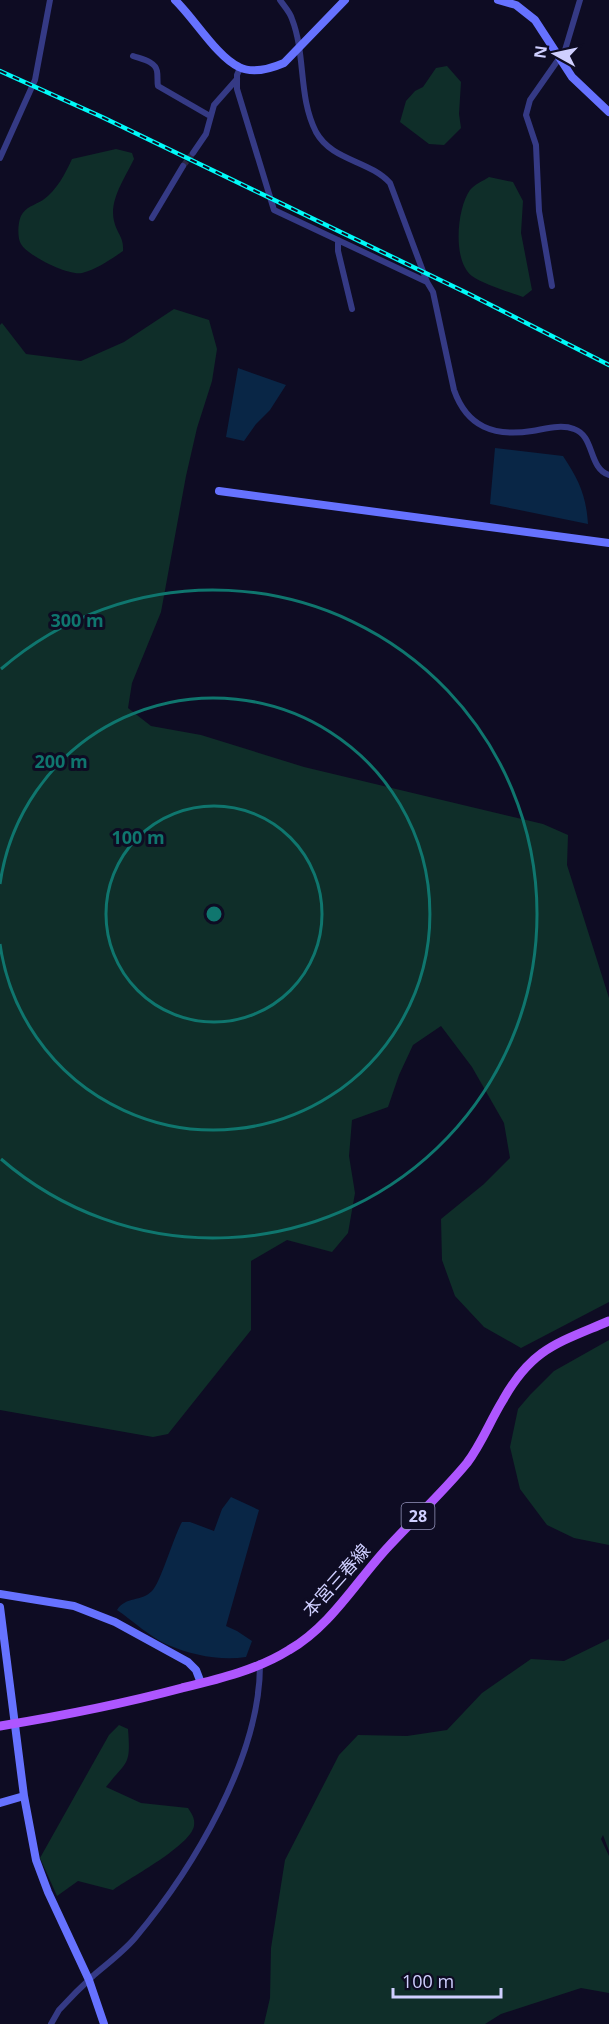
<svg xmlns="http://www.w3.org/2000/svg" width="609" height="2024" font-family="'Open Sans','Noto Sans JP',sans-serif">
  <rect width="100%" height="100%" fill="#0e0c23"/>
  <path fill="#0f2e29" d="M447,66L461,82L459,114L461,128L444,145L429,144L400,122L406,101L415,91L423,87L436,68Z
    M116,149L132,153L134,159C125,178 109,200 114,221C117,234 124,237 123,251C110,260 97,269 82,273C68,276 27,255 21,244C17,238 18,222 21,216C25,207 35,205 43,200C57,190 65,174 72,159Z
    M489,177L513,182L523,201L521,233L532,290L523,297C509,292 483,284 472,276C452,261 457,208 470,190C475,184 483,181 489,177Z
    M174,309L209,320L217,349L212,381L197,428L186,476L161,612L132,683L128,708L151,726L201,735L304,767L543,824L568,835L567,865L609,998V1302L521,1348L484,1327L455,1296L442,1260L441,1219L484,1184L510,1158L504,1123L472,1067L441,1026L413,1045L399,1075L388,1107L352,1120L349,1156L355,1193L348,1233L332,1252L287,1240L251,1261V1330L168,1434L153,1437L0,1410V325L2,323L26,354L81,361L124,342Z
    M609,1340V1545L574,1538L547,1525L520,1489L510,1447L518,1409L530,1395L554,1371Z
    M609,1639V1851L603,1835L601,1839L609,1856V1993L581,1988L501,2014L485,2024H264L270,1998L271,1948L285,1860L339,1755L358,1735L407,1736L447,1730L482,1693L531,1659L564,1661Z
    M119,1725L128,1729C131,1767 127,1760 106,1787L141,1803L188,1808C192,1814 195,1818 194,1826C190,1846 131,1877 113,1890L78,1881L57,1896L40,1858L109,1735Z"/>
  <path fill="#092646" d="M238,368L286,385L270,410L256,424L244,441L226,437Z
    M495,448L563,456C579,480 586,495 588,524L490,504Z
    M231,1497L259,1510L226,1626L237,1631L252,1641L246,1657C220,1661 192,1655 168,1645C150,1637 133,1621 117,1610C126,1596 141,1602 152,1591C160,1584 174,1536 182,1522H190L214,1531L222,1509Z"/>
  <g fill="none" stroke-linecap="round" stroke-linejoin="round">
    <path stroke="#2b2944" stroke-width="6" stroke-dasharray="6 3" stroke-linecap="butt" d="M183,166L193,153"/>
    <path stroke="#353a85" stroke-width="6" d="M280,0C284,6 290,12 292,19C306,55 298,97 316,132C332,161 369,160 390,183L427,282L433,292L454,390C467,427 494,437 532,431C545,429 561,424 574,429C595,436 588,468 609,475
      M133,56C141,59 155,61 157,71C158,76 157,82 158,86L210,116
      M240,68L237,75V89L274,210L427,282
      M193,153L206,134L214,105L237,79
      M0,158L35,80L50,0
      M152,218L183,166
      M338,240V251L352,309
      M552,286L539,211L536,145L526,115L530,100L565,50L580,0
      M51,2024L59,2010C70,1998 82,1986 94,1975C108,1963 123,1952 135,1938C193,1869 261,1756 260,1663"/>
    <path stroke="#6672ff" stroke-width="8" d="M175,0C194,18 217,57 239,67C253,74 270,69 284,63L345,0
      M498,0L516,5L535,20L572,77L609,112
      M219,491L609,543
      M0,1594L74,1606L115,1622L188,1662L196,1670L201,1683
      M0,1607L24,1796L0,1803
      M24,1796L36,1860L48,1892L89,1980L104,2024"/>
    <path stroke="#ae56ff" stroke-width="9" d="M0,1726C61,1716 122,1704 182,1688C219,1679 257,1670 289,1650C331,1626 357,1580 389,1546C415,1518 443,1492 467,1463C482,1443 490,1421 503,1400C532,1348 558,1343 609,1321"/>
    <defs>
      <path id="rail" d="M0,71L102,117L467,293L609,365"/>
    </defs>
    <use href="#rail" stroke="#00faf8" stroke-width="4.5"/>
    <use href="#rail" stroke="#0e0c23" stroke-width="2" stroke-dasharray="7" stroke-linecap="butt"/>
  </g>
  <g fill="none" stroke="#0f766e" stroke-width="3">
    <circle cx="214" cy="914" r="108"/>
    <path d="M0 884A216 216 0 1 1 0 944"/>
    <path d="M1 669A324 324 0 1 1 1 1159"/>
  </g>
  <g text-anchor="middle" dominant-baseline="central" stroke-width="6" stroke-linejoin="round" paint-order="stroke">
    <rect fill="#0e0c23" stroke="#9594bd" stroke-width="1.5" x="401.5" y="1503" width="33" height="26" rx="4.5"/>
    <g font-size="16" font-weight="bold" fill="#cfcfff">
      <text x="418" y="1516">28</text>
    </g>
    <g font-size="18" fill="#cfcfff" stroke="#0e0c23">
      <text transform="translate(336 1580) rotate(-48)">本宮三春線</text>
    </g>
  </g>
  <circle cx="214" cy="914" r="9" fill="#0f766e" stroke="#0e0c23" stroke-width="3"/>
  <g font-size="18" text-anchor="middle" font-weight="bold" fill="#0f766e" stroke="#0e0c23" stroke-width="6" stroke-linejoin="round" paint-order="stroke">
    <text x="77" y="627">300 m</text>
    <text x="61" y="768">200 m</text>
    <text x="138" y="844">100 m</text>
  </g>
  <g transform="translate(555 54) rotate(278)" stroke="#0e0c23" stroke-width="4.5" paint-order="stroke">
  <path d="M0-4.5L10 22L0 15L-10 22Z" fill="#cfcfff"/>
  <text y="-9" font-size="16" font-weight="bold" text-anchor="middle" fill="#cfcfff">N</text>
  </g>
  <path d="M393 1988v9h108v-9" fill="none" stroke="#cfcfff" stroke-width="3"/>
  <text x="402" y="1988" font-size="18" fill="#cfcfff" stroke="#0e0c23" stroke-width="4.5" paint-order="stroke">100 m</text>
</svg>
